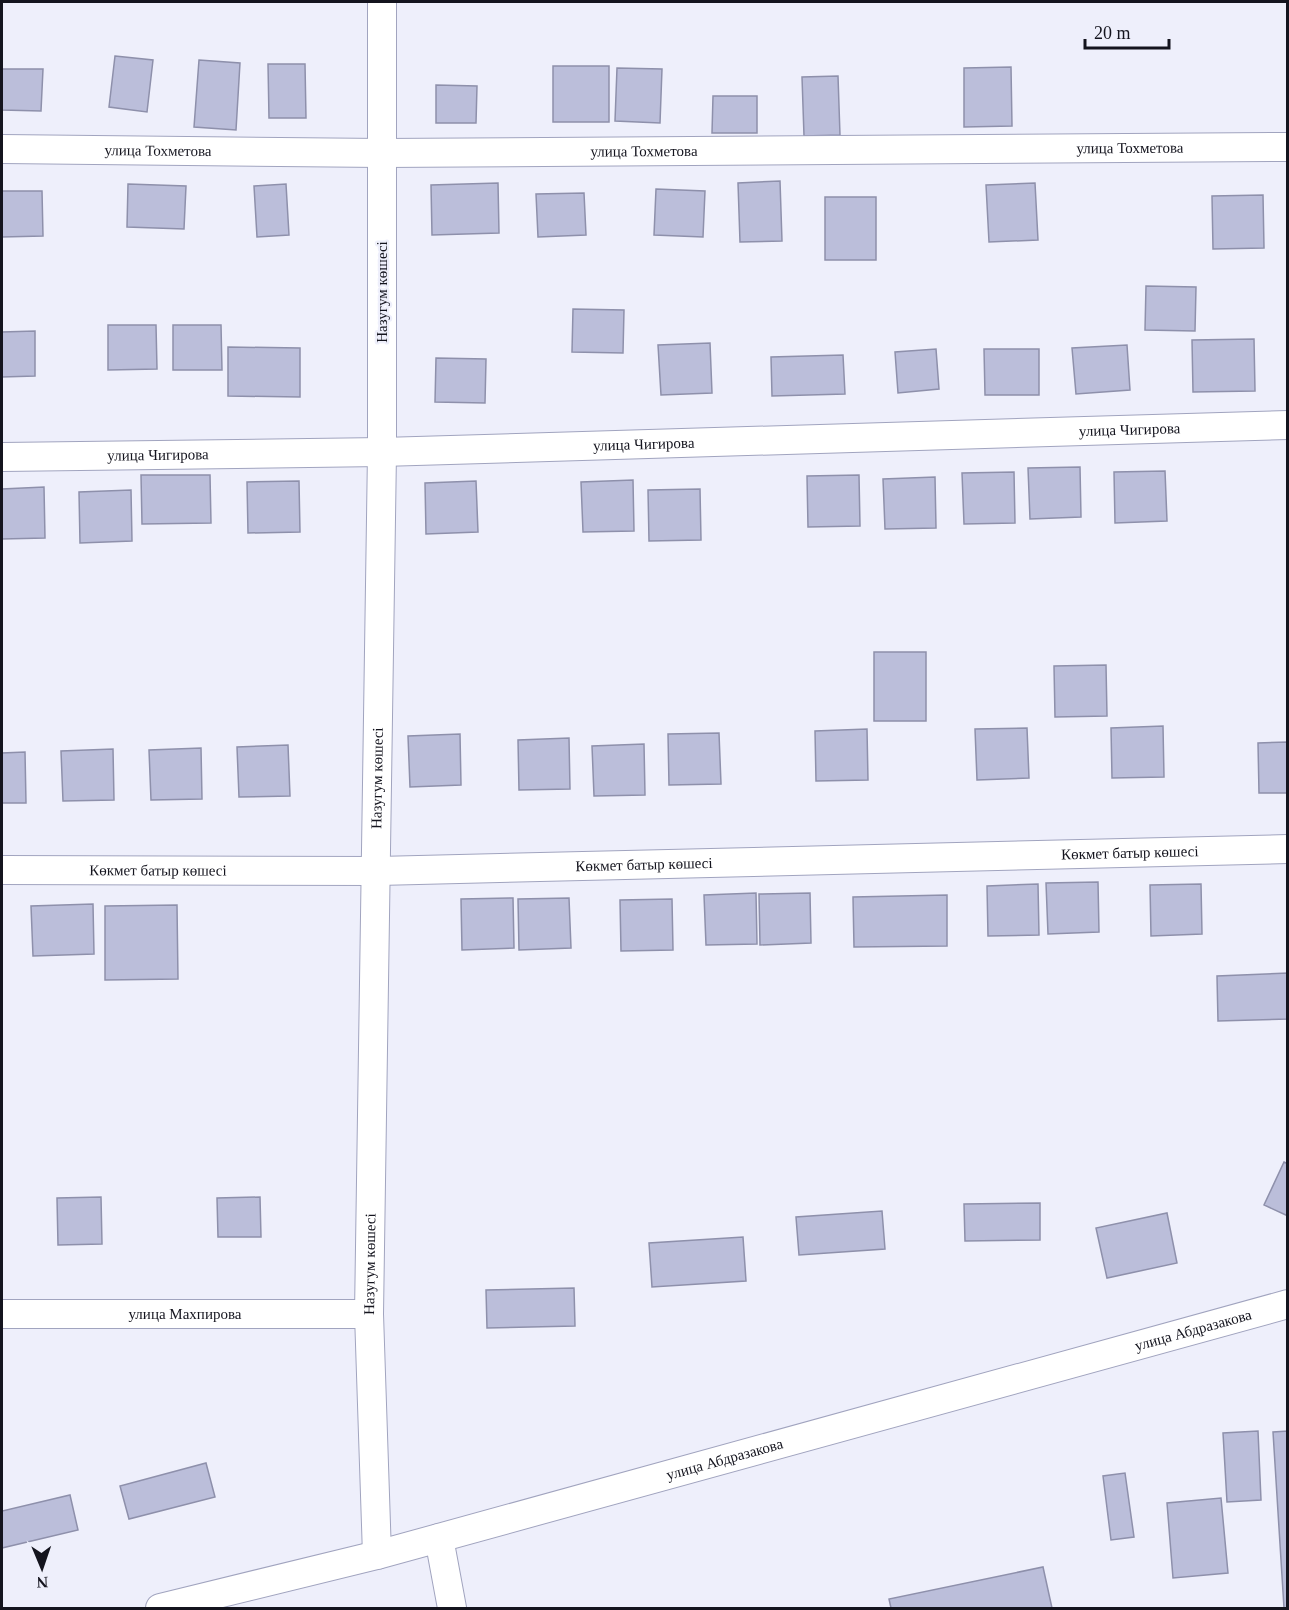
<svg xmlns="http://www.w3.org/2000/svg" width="1289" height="1610" font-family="'Times New Roman',serif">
  <rect width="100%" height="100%" fill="#eeeffb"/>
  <path fill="#bbbeda" stroke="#8e90ab" stroke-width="1.5" d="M115,56L153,60L147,112L109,107Z
    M199,60L240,63L236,130L194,127Z
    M268,64H305L306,118H269Z
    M553,66H609V122H553Z
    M1011,67L1012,126L964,127V68Z
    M617,68L662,69L660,123L615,121Z
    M2,69H43L41,111L2,110Z
    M838,76L840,135L804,136L802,77Z
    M436,85L477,86L476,123H436Z
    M713,96H757V133H712Z
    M780,181L782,241L740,242L738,183Z
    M498,183L499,233L432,235L431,185Z
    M1035,183L1038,240L989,242L986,185Z
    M128,184L186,186L184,229L127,227Z
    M286,184L289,235L257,237L254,186Z
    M656,189L705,191L703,237L654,235Z
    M2,191H42L43,236L2,237Z
    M584,193L586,235L538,237L536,194Z
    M1263,195L1264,248L1213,249L1212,196Z
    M825,197H876V260H825Z
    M1146,286L1196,287L1195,331L1145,330Z
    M573,309L624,310L623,353L572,352Z
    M108,325H156L157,369L108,370Z
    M173,325H221L222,370H173Z
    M35,331V376L2,377V332Z
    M1254,339L1255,391L1193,392L1192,340Z
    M710,343L712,393L661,395L658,345Z
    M1127,345L1130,390L1076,394L1072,348Z
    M228,347L300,348V397L228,396Z
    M936,349L939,389L898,393L895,352Z
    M984,349H1039V395H985Z
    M843,355L845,394L772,396L771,357Z
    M436,358L486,359L485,403L435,402Z
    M1080,467L1081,517L1030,519L1028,468Z
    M1165,471L1167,521L1115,523L1114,472Z
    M1014,472L1015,523L964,524L962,473Z
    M141,475H210L211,523L142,524Z
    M859,475L860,526L808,527L807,476Z
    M935,477L936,528L885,529L883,479Z
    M633,480L634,531L583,532L581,482Z
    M299,481L300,532L248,533L247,482Z
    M476,481L478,532L426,534L425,483Z
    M44,487L45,538L2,539V489Z
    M700,489L701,540L649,541L648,490Z
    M131,490L132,541L80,543L79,492Z
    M874,652H926V721H874Z
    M1106,665L1107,716L1055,717L1054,666Z
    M1163,726L1164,777L1112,778L1111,728Z
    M1027,728L1029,778L977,780L975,729Z
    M867,729L868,780L816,781L815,731Z
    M719,733L721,784L669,785L668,734Z
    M460,734L461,785L410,787L408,736Z
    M569,738L570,789L519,790L518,740Z
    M1288,742V793H1259L1258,743Z
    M644,744L645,795L594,796L592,746Z
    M288,745L290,796L239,797L237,747Z
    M201,748L202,799L151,800L149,750Z
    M113,749L114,800L63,801L61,751Z
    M25,752L26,803H2V753Z
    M1098,882L1099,932L1048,934L1046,883Z
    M1038,884L1039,935L988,936L987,886Z
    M1201,884L1202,934L1151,936L1150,885Z
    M756,893L757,944L706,945L704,895Z
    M810,893L811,943L760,945L759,894Z
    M947,895V946L854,947L853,897Z
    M513,898L514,948L462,950L461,899Z
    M569,898L571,948L519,950L518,899Z
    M672,899L673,950L621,951L620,900Z
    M93,904L94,954L33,956L31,906Z
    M177,905L178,979L105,980V906Z
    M1288,973V1019L1218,1021L1217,976Z
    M1284,1162L1288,1164V1216L1264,1205Z
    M101,1197L102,1244L58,1245L57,1198Z
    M260,1197L261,1237H218L217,1198Z
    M1040,1203V1240L965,1241L964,1204Z
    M882,1211L885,1249L799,1255L796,1217Z
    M1167,1213L1177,1263L1107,1278L1096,1228Z
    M743,1237L746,1281L652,1287L649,1243Z
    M574,1288L575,1326L487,1328L486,1290Z
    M1258,1431L1261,1500L1227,1502L1223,1433Z
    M1288,1431V1608H1284L1273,1432Z
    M206,1463L215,1497L129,1519L120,1486Z
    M1125,1473L1134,1537L1111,1540L1103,1476Z
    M70,1495L78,1530L2,1548V1511Z
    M1221,1498L1228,1573L1173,1578L1167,1503Z
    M1043,1567L1052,1608H891L889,1599Z"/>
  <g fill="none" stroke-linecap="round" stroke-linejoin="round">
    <defs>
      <g id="minor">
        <path id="s1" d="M2,149L382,153L1288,147"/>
        <path id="s2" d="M2,457L382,452L1288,425"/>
        <path id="s3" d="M2,870L378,871L1288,849"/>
        <path id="s4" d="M2,1314H369"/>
        <path d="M439,1538L452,1608"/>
        <path id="s5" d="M377,1555L369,1314L382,452V2"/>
        <path id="s6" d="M160,1608L377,1555L1288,1304"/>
      </g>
    </defs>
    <use href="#minor" stroke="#a1a4bf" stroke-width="30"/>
    <use href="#minor" stroke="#fff" stroke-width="28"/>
  </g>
  <g text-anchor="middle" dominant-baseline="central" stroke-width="4.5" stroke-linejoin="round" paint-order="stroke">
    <g font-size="15" fill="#14141e" stroke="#eeeffb">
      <text stroke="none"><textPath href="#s1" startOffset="1128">улица Тохметова</textPath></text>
      <text stroke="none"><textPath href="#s1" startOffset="156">улица Тохметова</textPath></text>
      <text stroke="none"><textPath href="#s1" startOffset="642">улица Тохметова</textPath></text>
      <text transform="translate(382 292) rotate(-90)">Назугум көшесі</text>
      <text stroke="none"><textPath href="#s2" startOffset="1128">улица Чигирова</textPath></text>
      <text stroke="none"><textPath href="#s2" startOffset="642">улица Чигирова</textPath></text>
      <text stroke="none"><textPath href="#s2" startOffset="156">улица Чигирова</textPath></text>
      <text stroke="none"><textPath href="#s5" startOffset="777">Назугум көшесі</textPath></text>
      <text stroke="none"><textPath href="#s3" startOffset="1128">Көкмет батыр көшесі</textPath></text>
      <text stroke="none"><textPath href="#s3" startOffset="642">Көкмет батыр көшесі</textPath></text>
      <text stroke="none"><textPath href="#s3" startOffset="156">Көкмет батыр көшесі</textPath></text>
      <text stroke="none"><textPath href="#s5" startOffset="291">Назугум көшесі</textPath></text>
      <text stroke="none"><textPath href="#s4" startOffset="183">улица Махпирова</textPath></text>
      <text stroke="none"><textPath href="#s6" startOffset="1070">улица Абдразакова</textPath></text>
      <text stroke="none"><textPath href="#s6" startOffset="584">улица Абдразакова</textPath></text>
    </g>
  </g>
  <rect width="1289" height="1610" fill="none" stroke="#14141e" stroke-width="6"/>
  <g transform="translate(42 1568) rotate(178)" stroke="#eeeffb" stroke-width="4.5" paint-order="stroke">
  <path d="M0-4.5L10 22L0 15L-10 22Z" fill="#14141e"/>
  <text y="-9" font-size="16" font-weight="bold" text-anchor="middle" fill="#14141e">N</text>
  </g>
  <path d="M1085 39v9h84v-9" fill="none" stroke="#14141e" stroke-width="3"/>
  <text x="1094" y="39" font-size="18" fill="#14141e" stroke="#eeeffb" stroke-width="4.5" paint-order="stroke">20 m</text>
</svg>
